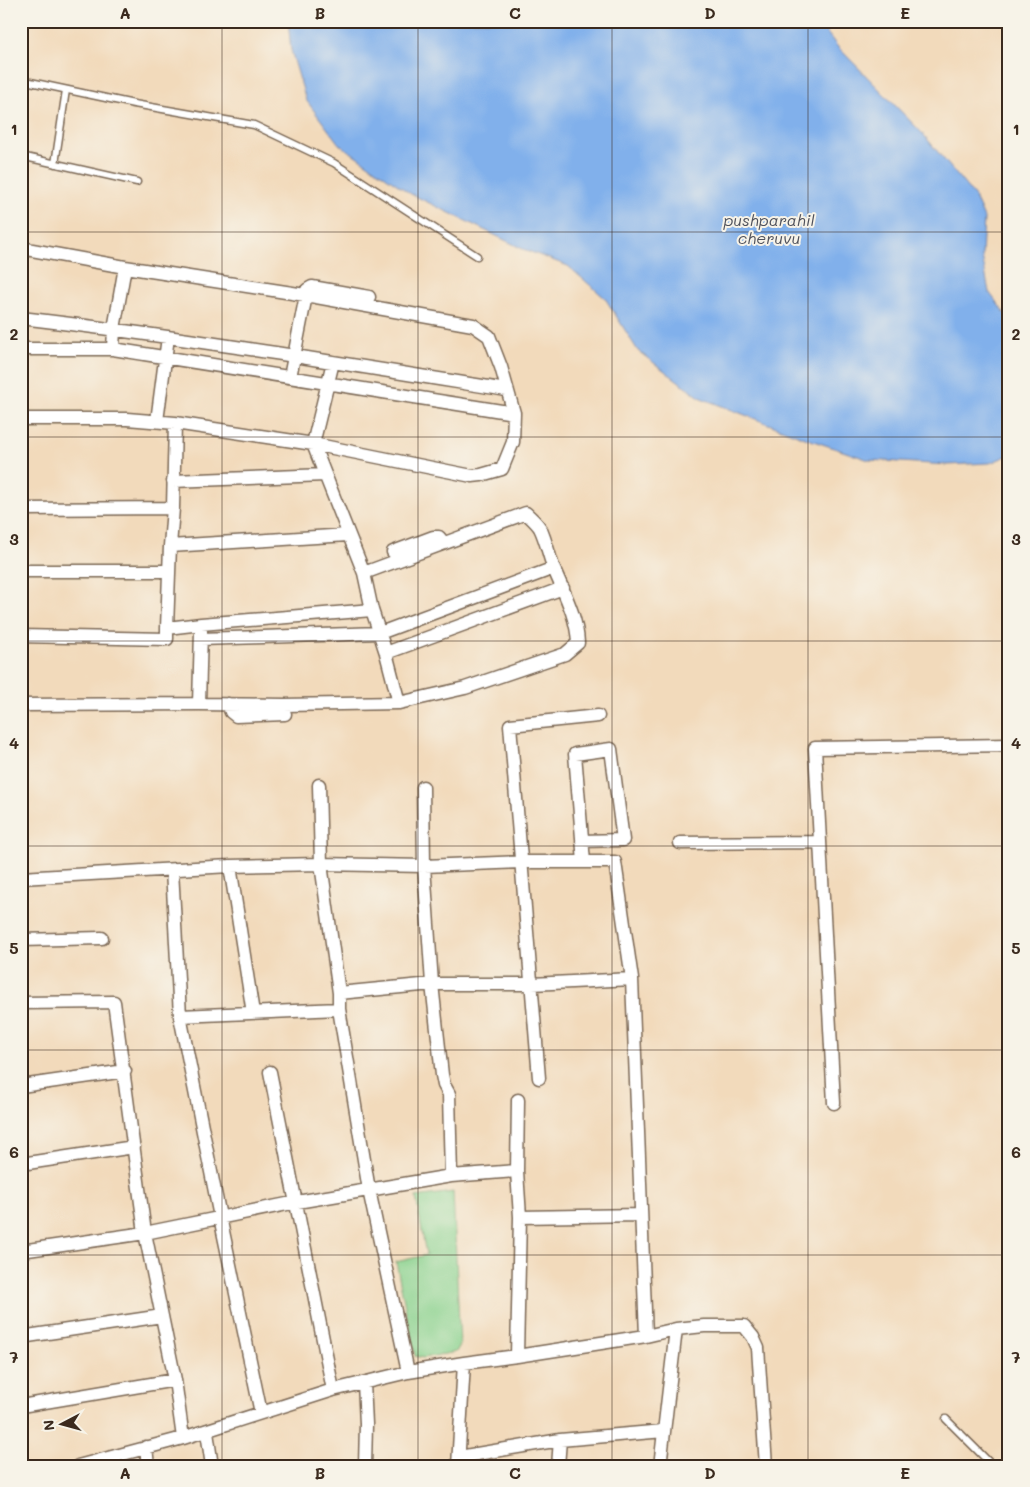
<svg xmlns="http://www.w3.org/2000/svg" width="1030" height="1487" font-family="Mali,sans-serif">
  <rect width="100%" height="100%" fill="#f7f3e8"/>
  <filter id="ink" filterUnits="userSpaceOnUse"><feTurbulence type="fractalNoise" baseFrequency=".02" numOctaves="2"/><feDisplacementMap in="SourceGraphic" scale="10" xChannelSelector="R" yChannelSelector="G"/><feConvolveMatrix kernelMatrix="1 2 1 2 8 2 1 2 1" color-interpolation-filters="sRGB"/></filter>
  <filter id="wash" filterUnits="userSpaceOnUse"><feTurbulence type="fractalNoise" baseFrequency=".0096" numOctaves="4" result="noise"/><feDisplacementMap in="SourceGraphic" scale="20" xChannelSelector="R" yChannelSelector="G"/><feGaussianBlur stdDeviation="1.12" result="paint"/><feColorMatrix in="noise" values="0 0 0 0 0 0 0 0 0 0 0 0 0 0 0 0 0 1.4 0 .05"/><feComposite in="paint" operator="in"/></filter>
  <g filter="url(#wash)">
    <rect width="100%" height="100%" fill="#f2dabb"/>
    <path fill="#8ad28e" stroke="#627e56" d="M453,1192L460,1345L456,1352L423,1358L415,1356L396,1262L426,1255L416,1197Z"/>
    <path fill="#81b0eb" stroke="#5e6d84" d="M288,21H818L837,46L923,134L975,197L984,218L982,256L989,292L1009,319V455L990,463L947,465L869,460L805,438L701,398L638,351L605,298L568,266L523,249L411,194L339,144L306,100L291,50Z"/>
  </g>
  <g filter="url(#ink)">
    <g fill="none" stroke-linecap="round" stroke-linejoin="round">
      <defs>
        <path id="lane" d="M21,80L134,104L254,125L334,163L477,256
          M21,156L137,182
          M55,164L66,90
          M946,1419L993,1466"/>
        <path id="street" d="M21,248L125,267L305,295L473,325L489,336L501,367L514,413L513,442L502,469L481,475L472,476L313,444L175,423L127,419H21
          M21,318C184,337 346,364 507,390
          M21,349H113L514,413
          M113,349L114,329L125,267
          M290,377L307,290L312,287L369,297
          M157,421L168,337
          M175,423L173,508L170,546L167,628L201,624L372,610L364,573
          M173,481L325,475
          M21,509L173,508
          M170,546L348,535
          M393,552L433,537H439L444,543
          M21,571H169
          M372,610L386,653L399,703
          M21,636L167,639V628
          M201,639L380,633L554,568
          M386,653L563,588
          M199,704L201,631
          M228,704L231,712L236,716L285,714
          M21,705L199,704L284,705L399,703L465,688L565,654L578,643C577,617 564,593 554,569C549,556 546,540 540,528C536,522 531,518 526,513L364,573L313,444L333,362
          M319,785L321,864L339,993V1009L369,1190L408,1372
          M423,787L424,866L432,984L442,1075L444,1085L449,1094L451,1176
          M582,841L623,840L611,749L575,754L584,862
          M680,843L820,842
          M230,866L253,1013
          M172,870L180,1016L339,1009
          M21,878L230,866L321,864L424,866L522,862H615L632,979L646,1336
          M21,940L102,938
          M339,993L432,984H532L632,979
          M21,1003L114,1002L145,1233L175,1380L183,1438
          M180,1016L220,1217L261,1413
          M270,1072L333,1390
          M539,1078L510,725L598,716
          M21,1086L125,1071
          M834,1103L815,748L1009,745
          M21,1164L134,1147
          M520,1217L641,1215
          M21,1251L145,1233L297,1202L451,1176L517,1171
          M21,1337L162,1316
          M517,1356L520,1217L517,1171L518,1100
          M364,1383L366,1424L365,1466
          M21,1406L175,1380
          M207,1432L212,1466
          M146,1447L148,1466
          M459,1457L560,1440L664,1431
          M78,1466L183,1438L333,1390L408,1372L464,1363L517,1356L646,1336L676,1329L704,1326H744L753,1337L758,1348L766,1466
          M458,1466L464,1363
          M558,1466L560,1440
          M660,1466L676,1329"/>
      </defs>
      <use href="#lane" stroke="#7b6855" stroke-width="9"/>
      <use href="#street" stroke="#7b6855" stroke-width="15"/>
      <use href="#lane" stroke="#fff" stroke-width="6"/>
      <use href="#street" stroke="#fff" stroke-width="12"/>
    </g>
  </g>
  <path fill="none" stroke="#3b2a1e" stroke-width="1" stroke-opacity="0.55" d="M222,21V1466M418,21V1466M612,21V1466M808,21V1466M21,232H1009M21,437H1009M21,641H1009M21,846H1009M21,1050H1009M21,1255H1009"/>
  <g text-anchor="middle" dominant-baseline="central" stroke-width="4" stroke-linejoin="round" paint-order="stroke">
    <g font-size="16" font-style="italic" fill="#50525c" stroke="#f7f3e8">
      <text x="769" y="219">pushparahil<tspan x="769" dy="18">cheruvu</tspan></text>
    </g>
  </g>
  <rect width="1030" height="1487" fill="none" stroke="#f7f3e8" stroke-width="55"/>
  <g transform="translate(62 1424) rotate(264)" stroke="#f7f3e8" stroke-width="4" paint-order="stroke">
  <path d="M0-4L9 19L0 12L-9 19Z" fill="#3b2a1e"/>
  <text y="-8" font-size="14" font-weight="bold" text-anchor="middle" fill="#3b2a1e">N</text>
  </g>
  <rect x="28" y="28" width="974" height="1432" fill="none" stroke="#3b2a1e" stroke-width="2"/>
  <g font-size="16" text-anchor="middle" font-weight="bold" fill="#3b2a1e">
    <text x="125" y="19">A</text>
    <text x="320" y="19">B</text>
    <text x="515" y="19">C</text>
    <text x="710" y="19">D</text>
    <text x="905" y="19">E</text>
    <text x="14" y="135">1</text>
    <text x="1016" y="135">1</text>
    <text x="14" y="340">2</text>
    <text x="1016" y="340">2</text>
    <text x="14" y="545">3</text>
    <text x="1016" y="545">3</text>
    <text x="14" y="749">4</text>
    <text x="1016" y="749">4</text>
    <text x="14" y="954">5</text>
    <text x="1016" y="954">5</text>
    <text x="14" y="1158">6</text>
    <text x="1016" y="1158">6</text>
    <text x="14" y="1363">7</text>
    <text x="1016" y="1363">7</text>
    <text x="125" y="1479">A</text>
    <text x="320" y="1479">B</text>
    <text x="515" y="1479">C</text>
    <text x="710" y="1479">D</text>
    <text x="905" y="1479">E</text>
  </g>
</svg>
